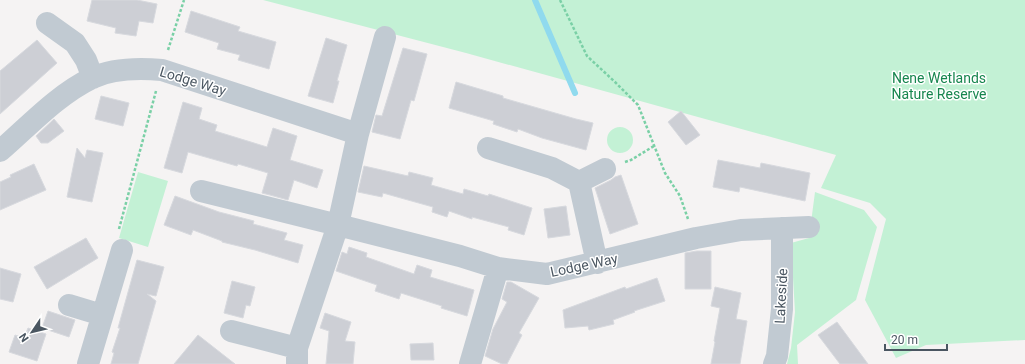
<svg xmlns="http://www.w3.org/2000/svg" width="1025" height="364" font-family="Roboto,sans-serif">
  <rect width="100%" height="100%" fill="#f5f3f3"/>
  <path fill="#c3f1d5" d="M263,0H1025V340L926,345L896,358L865,300L886,219L870,203L821,188L836,155L466,53Z
    M607 140a13 13 0 1 1 26 0a13 13 0 1 1-26 0Z
    M138,172L168,181L148,247L119,238Z
    M815,192L864,210L877,227L856,300L797,345L798,364H787L791,348L795,312L791,243L809,238Z"/>
  <g fill="none" stroke-linecap="round" stroke-linejoin="round">
    <path stroke="#90daee" stroke-width="6" d="M535,0L575,93"/>
  </g>
  <path fill="#cdcfd5" stroke="#d7d9de" d="M92,0H137L157,4L153,23L139,21L136,36L115,33L116,28L87,21Z
    M191,11L240,27L238,31L276,42L269,69L238,60L240,55L217,49L219,43L185,32Z
    M326,38L347,45L337,81H339L333,103L308,96Z
    M37,40L57,63L0,114V71Z
    M403,48L427,54L414,101L411,100L400,139L372,132L376,115L382,116Z
    M456,82L503,96V98L576,119L593,123L586,150L542,138L518,129L517,132L493,124L494,121L449,108Z
    M101,96L129,103L123,126L95,119Z
    M183,102L202,108L199,119L217,125L215,131L267,147L273,128L297,136L290,160L323,170L317,188L294,180L288,200L270,195L262,193L268,173L238,164L237,166L188,152L182,173L164,168Z
    M681,111L700,135L686,145L668,122Z
    M54,119L64,131L48,143H41L36,136Z
    M77,148L85,158L87,150L103,153L92,202L67,197Z
    M718,160L760,168L761,163L810,173L805,201L740,187L739,192L713,187Z
    M34,164L46,190L0,210V182L11,177L10,175Z
    M364,166L408,176L409,172L433,178L431,185L463,194L464,189L488,196L489,194L532,208L524,235L508,230L509,227L472,217V219L449,211L447,217L432,212L433,207L383,193L382,197L358,192Z
    M621,175L638,224L610,234L595,188L611,180L615,177Z
    M175,196L219,212L254,221L253,224L287,233L284,240L303,245L298,263L255,250L222,242V241L193,230L191,235L164,225Z
    M566,206L570,235L548,238L544,209Z
    M86,238L98,258L47,289L34,267Z
    M349,247L367,253L366,257L414,274L417,265L432,270L430,277L474,290L467,316L441,308L442,306L401,293L399,299L375,291L377,285L336,271L342,252L347,254Z
    M697,251H711V289H685V253Z
    M137,260L164,267L156,296L147,294L156,301L138,364H111L114,353L112,352L120,328H118Z
    M0,268L21,274L13,302L0,299Z
    M657,278L665,301L634,311L635,312L613,320L614,324L589,330L588,326L565,328L563,310L625,287L626,289Z
    M232,281L255,287L250,306L246,305L243,318L224,313Z
    M507,282H511L539,298L519,333L522,335L507,364H502L485,356L493,329L507,302L502,299Z
    M715,287L741,293L736,319L747,321L740,364H711L715,342L714,341L720,308L711,306Z
    M48,311L75,320L69,337L42,328Z
    M325,313L351,322L345,341L355,342L353,364H326L329,331L320,328Z
    M837,322L868,364H840L818,335Z
    M28,328L46,334L37,361L9,352L15,335L24,338Z
    M198,335L235,364H174Z
    M433,343L434,360H411L410,344Z"/>
  <g fill="none" stroke-linecap="round" stroke-linejoin="round">
    <path stroke="#7ad0a6" stroke-width="2.5" stroke-dasharray="3 2" stroke-linecap="butt" d="M560,0L587,56L615,82L638,105L665,173L680,196L688,219
      M168,50L184,0
      M625,162L631,160L654,146
      M119,229L156,91"/>
    <path stroke="#c1cad2" stroke-width="22" d="M47,23L75,43L86,60L93,78
      M358,134L385,37
      M488,148L552,168L579,182L597,263
      M0,151C29,126 57,95 92,78C113,68 139,68 162,70L358,134L338,225L460,256L498,268L547,274L696,238L741,230L809,227
      M579,182L605,169
      M201,191L338,225L297,348V364
      M69,305L102,315
      M231,331L297,348
      M88,364L122,250
      M470,364L498,268
      M774,364L777,356L782,309V228"/>
  </g>
  <g text-anchor="middle" dominant-baseline="central" stroke-width="3" stroke-linejoin="round" paint-order="stroke">
    <g font-size="14" fill="#17864f" stroke="#fff">
      <text x="939" y="78">Nene Wetlands<tspan x="939" dy="16">Nature Reserve</tspan></text>
    </g>
    <g font-size="14" fill="#4a5661" stroke="#fff">
      <text transform="translate(193 81) rotate(17)">Lodge Way</text>
      <text transform="translate(584 265) rotate(-12)">Lodge Way</text>
      <text transform="translate(781 296) rotate(-87)">Lakeside</text>
    </g>
  </g>
  <g transform="translate(32 332) rotate(235)" stroke="#ffffff" stroke-width="3" paint-order="stroke">
  <path d="M0-3L7 15L0 10L-7 15Z" fill="#4a5661"/>
  <text y="-6" font-size="11" font-weight="bold" text-anchor="middle" fill="#4a5661">N</text>
  </g>
  <path d="M885 344v6h62v-6" fill="none" stroke="#4a5661" stroke-width="2"/>
  <text x="891" y="344" font-size="12" fill="#4a5661" stroke="#ffffff" stroke-width="3" paint-order="stroke">20 m</text>
</svg>
